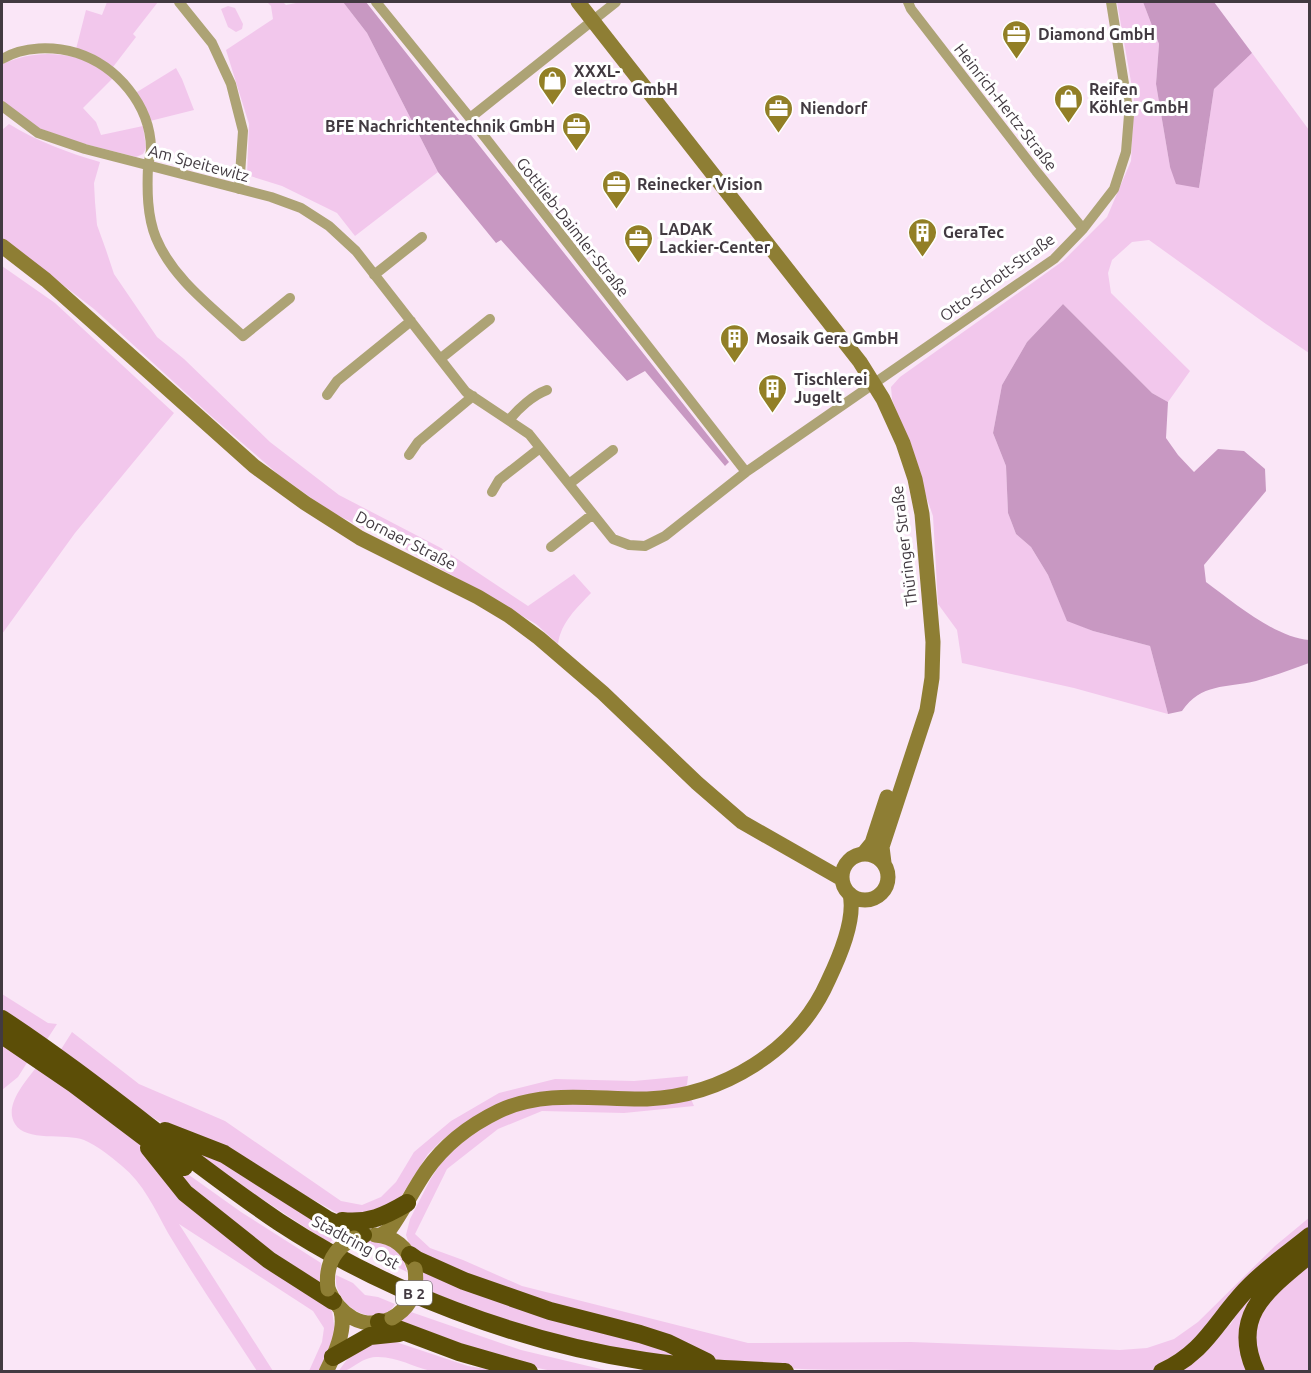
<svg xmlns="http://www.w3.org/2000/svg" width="1311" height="1373" font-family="Ubuntu,sans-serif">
  <rect width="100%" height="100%" fill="#fae6f7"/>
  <path fill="#f2c7ec" d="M107,2H158L133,34L136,37L113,67V78L83,108L96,122L101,135L143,126L146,148L143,154L136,157L73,141L36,127L2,101V64C26,54 47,51 74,57L86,10L102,15Z
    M267,2H283L286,5L301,2H343L367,33L438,172L355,236L337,213L282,186L247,175L249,124L226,50L273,19L271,6Z
    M1117,2H1143L1159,44L1156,84L1170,167L1199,188L1214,89L1252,53L1309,130V353L1266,324L1149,240L1132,242L1112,260L1108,273L1111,293L1190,371L1168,402L1152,393L1063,304L1027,342L1002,385L993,433L1006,466L1008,513L1016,534L1031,547L1048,575L1067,620L1093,631L1150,646L1168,714L1074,688L962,663L957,630L938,604L933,516L892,399L891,387L900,377L1063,261L1107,217L1131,161L1134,99Z
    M228,6L235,8L243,24L242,29L236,32L228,27L221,9Z
    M176,68L182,79L194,110L150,121L137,92Z
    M9,124C39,142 66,152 100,162L94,183L95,202L97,225L106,250L114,274L157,337L184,359L270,442L339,495L441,548L528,606L574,574L591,593C577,608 561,622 558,644L536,624L457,578L398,545L331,512L279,475L211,416L94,309L2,238V130Z
    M2,266L55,303L174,413L75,533L2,634Z
    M2,994L48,1023L57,1024L46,1041L2,1010Z
    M72,1032L139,1084L225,1121L341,1201L362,1205L381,1197L396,1182L414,1152L451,1121L499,1093L555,1079L634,1081L688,1076L687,1085L684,1089L653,1093L585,1090L464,1125L442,1140L428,1154L402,1195L391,1207L349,1216L337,1213L208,1141L160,1122L130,1103L60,1051Z
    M2,1040L30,1058L18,1077L2,1090Z
    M38,1065L124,1129L332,1311L335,1331L321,1371H309L322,1342L324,1328L313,1311L179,1224L273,1371H257C227,1325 196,1280 168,1233C155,1209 143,1183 122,1166C110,1156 98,1146 84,1140C66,1133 25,1142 15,1124C3,1105 27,1080 38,1065Z
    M691,1099L694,1106L624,1113L542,1111L498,1129L447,1169L415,1234L430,1248L463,1260L522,1286L748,1343L911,1342L1120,1350L1147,1348L1174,1339L1198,1322L1275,1246L1310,1217L1309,1229L1169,1365L1153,1372C1069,1372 986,1370 902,1370C839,1369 773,1373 711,1358L569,1311L424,1259L409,1244L406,1235L410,1219L430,1180L442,1161L470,1135L500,1116L532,1105Z
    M179,1141L213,1152L345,1231L329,1243L218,1170Z
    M168,1160L241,1212L321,1263L320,1283C278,1255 227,1224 193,1188C184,1179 176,1169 168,1160Z
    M366,1241C387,1241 403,1251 407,1272L393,1265L385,1256L372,1254L353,1246Z
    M1309,1263V1371H1265L1256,1351L1254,1338L1261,1311L1269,1297Z
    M422,1267L645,1340L687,1359C646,1353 605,1347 565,1337C515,1325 468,1307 421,1288Z
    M336,1275L353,1283L365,1295L378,1297L395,1304C379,1332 332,1307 336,1275Z
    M1261,1290L1250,1371L1177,1372L1228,1323L1230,1325L1234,1319L1231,1317L1244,1300Z
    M411,1312L521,1350L609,1371H552L528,1366L397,1323Z
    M390,1340L468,1366L498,1371C478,1371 450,1373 431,1371C413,1367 396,1356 376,1357C358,1358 354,1371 338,1372C356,1346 360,1346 390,1340Z"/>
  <path fill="#c898c2" d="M343,2H366L729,462L725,466L645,371L627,381L501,240L496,243L438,172L367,33Z
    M1143,2H1214L1252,53L1214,89L1199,188L1176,184L1170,167L1156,84L1159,44Z
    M1063,304L1152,393L1168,402L1166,438L1178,455L1194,472L1218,449L1244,451L1265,469L1266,491L1204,565L1206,582C1233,602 1276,638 1309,640V663C1292,669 1274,676 1256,681C1226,688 1201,683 1182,711L1168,714L1150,646L1093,631L1067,621L1048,575L1031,547L1016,534L1008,513L1006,466L993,433L1002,385L1027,342Z"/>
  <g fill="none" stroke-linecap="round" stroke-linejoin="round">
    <path stroke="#ada375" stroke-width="10" d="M179,2L212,43L231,84L243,131L239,189
      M376,2L470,118L746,472
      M908,2L911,9L1036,171L1083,229
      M2,59C24,46 53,46 77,53C117,66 150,105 151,148C151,154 149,160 148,166C147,190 147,216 156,238C173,279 212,307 243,336L290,298
      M2,106L38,133L85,149L271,197L301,208L329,226L356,251L466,392L529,434L613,539L629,545L645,546L665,536L746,472L1054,259L1083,229L1114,189L1126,152L1129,115L1111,2
      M470,118L616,2
      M374,275L422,237
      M440,359L490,319
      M327,395L337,381L411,321
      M509,420C518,409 533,395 547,390
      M409,455L418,442L473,396
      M569,484L613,450
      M492,492L499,480L540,448
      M551,547L593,514"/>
    <path stroke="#8e7e34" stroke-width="15" d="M578,2L860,362L883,399L903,443L915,479L922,514L933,642L932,678L927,710L882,847L884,863
      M2,246L46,280L254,466L305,503L360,538L478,597L508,615L539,638L603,693L697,783L742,822L842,879
      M842 877a23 23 0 1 1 46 0a23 23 0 1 1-46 0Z
      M863,854L872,843L887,797
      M375,1235C394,1236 408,1248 414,1266
      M381,1235L390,1229C403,1211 413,1190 426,1171C444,1145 470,1125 499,1111C546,1089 597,1100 647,1099C722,1096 797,1051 828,981C839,958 856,920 850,894
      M328,1289C339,1315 363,1331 390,1319
      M326,1372C335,1354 346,1330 341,1311"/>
    <path stroke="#5c4e07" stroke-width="18" d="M2,1019C98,1082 184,1158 279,1222C384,1291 521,1343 645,1361C691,1368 739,1370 785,1372
      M2,1035L74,1084L184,1167
      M165,1131L224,1154L328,1220L363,1235
      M149,1148L185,1193L269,1260L333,1301
      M342,1221C368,1224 385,1216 407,1203
      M410,1255L417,1260L464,1281L550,1311L640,1334L668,1343L707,1362
      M379,1322L459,1352L529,1372
      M333,1357L370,1336L399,1333
      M1162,1372C1205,1352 1215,1323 1245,1291C1264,1270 1288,1254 1310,1236
      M1256,1372C1229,1314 1270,1288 1310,1254"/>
    <path stroke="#8e7e34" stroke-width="15" d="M328,1289C325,1266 333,1249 354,1238
      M392,1318C411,1307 418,1290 415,1269"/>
  </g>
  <defs>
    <symbol id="office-pin" viewBox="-11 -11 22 30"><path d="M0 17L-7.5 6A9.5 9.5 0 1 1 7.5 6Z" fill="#927f26" stroke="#fff"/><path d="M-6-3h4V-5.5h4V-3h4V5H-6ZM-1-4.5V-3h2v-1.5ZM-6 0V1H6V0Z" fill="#fff"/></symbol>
    <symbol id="shop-pin" viewBox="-11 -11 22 30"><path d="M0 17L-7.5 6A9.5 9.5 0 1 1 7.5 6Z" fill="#927f26" stroke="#fff"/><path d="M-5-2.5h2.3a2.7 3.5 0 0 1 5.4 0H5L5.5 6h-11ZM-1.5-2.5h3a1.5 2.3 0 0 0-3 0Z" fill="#fff"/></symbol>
    <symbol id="building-pin" viewBox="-11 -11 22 30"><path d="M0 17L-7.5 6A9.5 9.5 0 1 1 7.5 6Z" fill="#927f26" stroke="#fff"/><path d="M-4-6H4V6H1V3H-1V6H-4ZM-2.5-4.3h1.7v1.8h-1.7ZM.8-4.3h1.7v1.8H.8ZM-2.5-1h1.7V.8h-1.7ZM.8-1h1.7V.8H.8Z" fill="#fff"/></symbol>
  </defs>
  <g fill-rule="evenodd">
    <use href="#office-pin" x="1000" y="18" width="33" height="45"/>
    <use href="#shop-pin" x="536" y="64" width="33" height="45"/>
    <use href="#shop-pin" x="1052" y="82" width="33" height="45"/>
    <use href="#office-pin" x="762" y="92" width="33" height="45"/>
    <use href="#office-pin" x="560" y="110" width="33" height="45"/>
    <use href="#office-pin" x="600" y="168" width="33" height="45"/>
    <use href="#building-pin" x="906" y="216" width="33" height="45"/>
    <use href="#office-pin" x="622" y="222" width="33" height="45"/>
    <use href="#building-pin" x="718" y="322" width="33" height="45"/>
    <use href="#building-pin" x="756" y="372" width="33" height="45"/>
  </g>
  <g text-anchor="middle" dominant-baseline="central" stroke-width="6" stroke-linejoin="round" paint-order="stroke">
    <rect fill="#fff" stroke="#7b757a" stroke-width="1.5" x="396" y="1281" width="36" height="24" rx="4.5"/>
    <g font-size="15" font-weight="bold" fill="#423a41">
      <text x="414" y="1293">B 2</text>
    </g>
    <g font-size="16" font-weight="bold" fill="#423a41" stroke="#fff" text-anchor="start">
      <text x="1038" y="34">Diamond GmbH</text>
      <text x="574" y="71">XXXL-<tspan x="574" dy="18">electro GmbH</tspan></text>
      <text x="1089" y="89">Reifen<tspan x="1089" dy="18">Köhler GmbH</tspan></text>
      <text x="800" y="108">Niendorf</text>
      <text x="555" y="126" text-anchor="end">BFE Nachrichtentechnik GmbH</text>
      <text x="637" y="184">Reinecker Vision</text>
      <text x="659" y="229">LADAK<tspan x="659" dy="18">Lackier-Center</tspan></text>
      <text x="943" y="232">GeraTec</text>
      <text x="756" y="338">Mosaik Gera GmbH</text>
      <text x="794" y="379">Tischlerei<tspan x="794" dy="18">Jugelt</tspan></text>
    </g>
    <g font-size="16" fill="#423a41" stroke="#fff">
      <text transform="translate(1006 107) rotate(52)">Heinrich-Hertz-Straße</text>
      <text transform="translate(199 163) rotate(15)">Am Speitewitz</text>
      <text transform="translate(573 227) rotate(52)">Gottlieb-Daimler-Straße</text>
      <text transform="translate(997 277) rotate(-36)">Otto-Schott-Straße</text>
      <text transform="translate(406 540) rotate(27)">Dornaer Straße</text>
      <text transform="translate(904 546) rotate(-97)">Thüringer Straße</text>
      <text transform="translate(356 1242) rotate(28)">Stadtring Ost</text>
    </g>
  </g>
  <rect width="1311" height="1373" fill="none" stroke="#423a41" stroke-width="6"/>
</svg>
